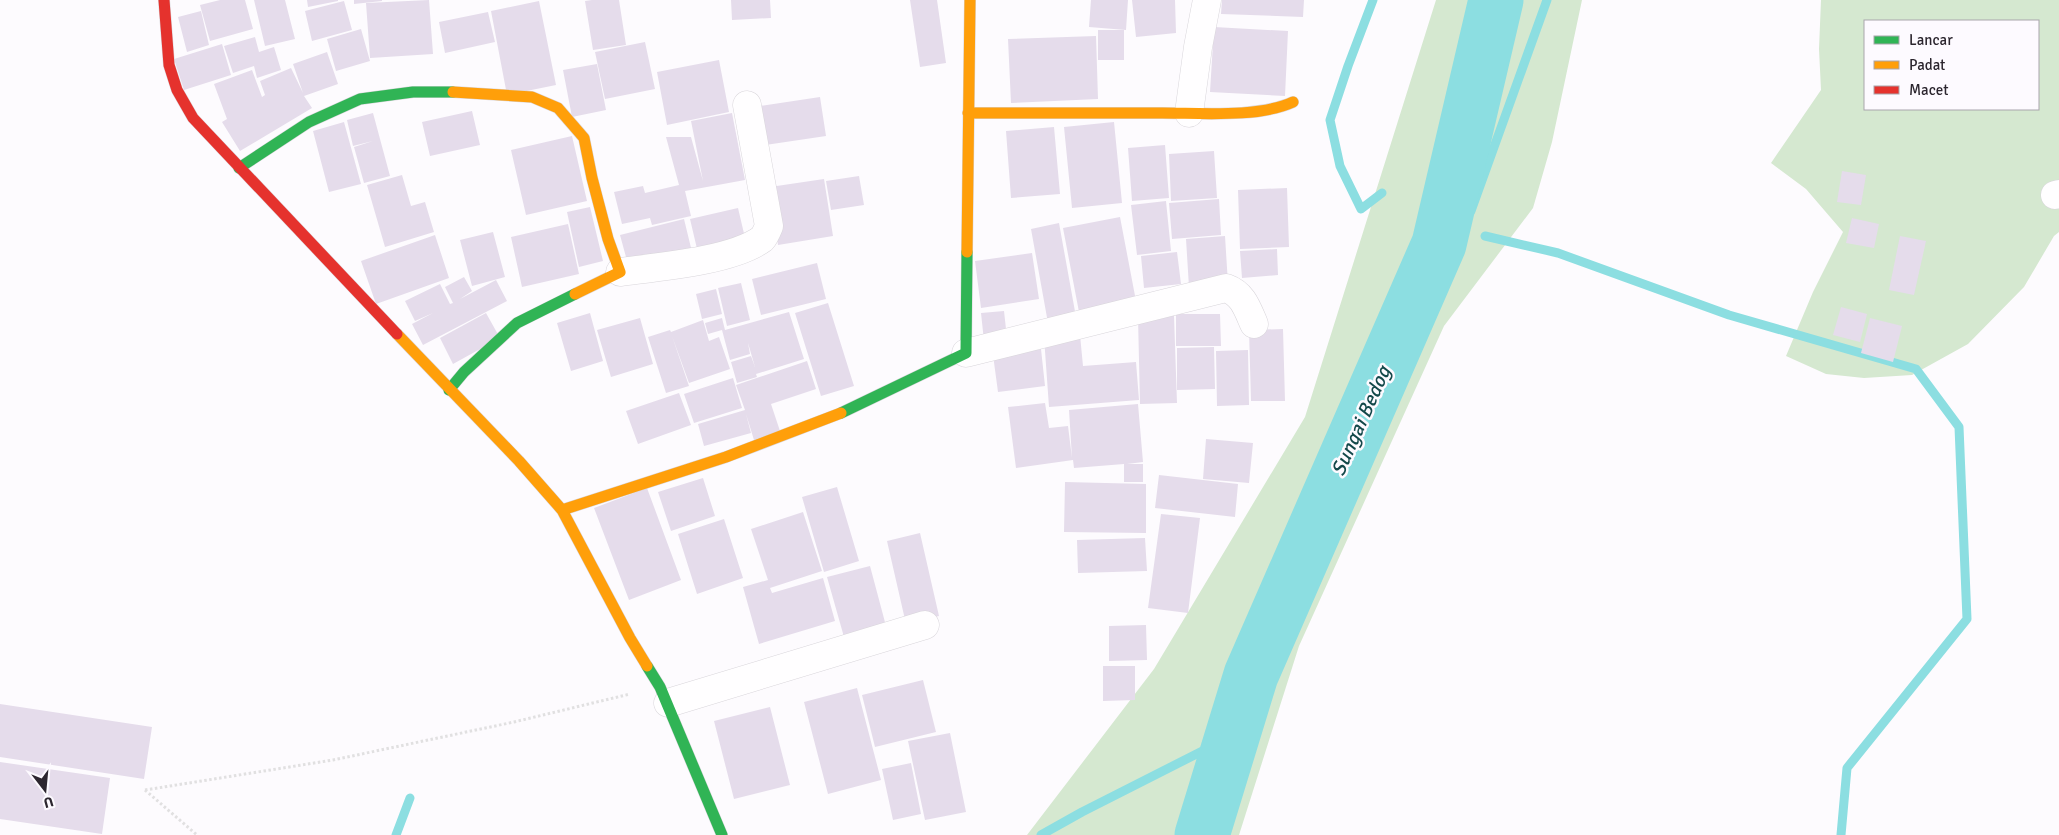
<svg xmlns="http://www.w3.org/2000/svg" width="2059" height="835" font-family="Signika,sans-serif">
  <rect width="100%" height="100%" fill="#fdfbfe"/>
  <path fill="#d5e8d0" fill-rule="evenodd" d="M1436,0H1582L1552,142L1533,208L1444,326L1299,646L1239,835H1027L1154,669L1305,417Z
    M1821,0H2059V232L2054,236L2024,287L1968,344L1912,375L1864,378L1826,374L1786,356L1813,292L1843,232L1806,189L1771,163L1821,90L1819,49ZM1865,21H2038V109H1865Z"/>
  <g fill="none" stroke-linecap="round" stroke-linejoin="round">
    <path stroke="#8cdee1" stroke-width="9" d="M1373,0L1348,66L1330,120L1340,166L1361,209L1382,193
      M1471,211L1547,0
      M1485,236L1558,253L1729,315L1916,369L1959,427L1967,619L1847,768L1841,835
      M396,835L410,798
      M1041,835L1082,812L1232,736"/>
    <path stroke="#8cdee1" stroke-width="55" d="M1202,835L1251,675L1439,244L1496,0"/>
  </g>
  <path fill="#e5dceb" d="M220,0H245L253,29L210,41L200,5Z
    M254,0H285L295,39L265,46Z
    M307,0H338V1L308,7Z
    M354,0H382V1L354,4Z
    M429,0L433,54L370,58L366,3Z
    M592,0H619L626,45L593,50L585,1Z
    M731,0H770L771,18L732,20Z
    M910,0H937L946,63L920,67Z
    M1091,0H1128L1126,30L1089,27Z
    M1132,0H1175L1176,33L1136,37Z
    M1222,0H1304L1303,17L1221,14Z
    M344,1L352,30L312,41L305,11Z
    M539,1L556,85L507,95L491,11Z
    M201,11L209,45L187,52L178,17Z
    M488,12L495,42L445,53L439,22Z
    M1214,27L1288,31L1285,96L1210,92Z
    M361,29L370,61L336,71L327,39Z
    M1098,30H1124V60H1098Z
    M1096,36L1098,99L1011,103L1008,39Z
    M255,37L259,52L274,47L281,70L257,78L254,66L233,73L224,46Z
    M645,42L655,89L605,99L595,52Z
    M222,44L231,75L184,90L174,59Z
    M327,52L338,84L304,96L312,108L240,151L222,122L227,119L214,84L252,70L262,97L265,95L260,81L291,68L303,93L293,64Z
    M719,60L729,112L667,125L657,72Z
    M597,64L606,110L572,117L563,70Z
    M820,97L826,136L759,146L753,107Z
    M472,111L480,145L430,156L422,122Z
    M373,113L390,176L364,183L354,147L373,141L353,146L347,120Z
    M732,113L745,180L685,191L691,216L652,225L650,218L622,224L614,192L643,186L645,193L679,185L666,137H691L703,181L691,121Z
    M344,122L361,184L329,192L313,131Z
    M1114,122L1122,203L1072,208L1064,127Z
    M1054,127L1060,194L1011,198L1006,131Z
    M572,136L587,201L526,215L511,150Z
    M1165,145L1169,198L1132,201L1128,148Z
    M1214,151L1217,198L1171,201L1169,154Z
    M1842,171L1866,175L1861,205L1837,202Z
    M402,175L411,206L425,202L434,232L385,247L367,185Z
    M859,176L864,205L831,210L826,181Z
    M824,179L833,236L778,245L770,187Z
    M1287,188L1289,247L1240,249L1238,190Z
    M1219,199L1221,235L1172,239L1169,203Z
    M1166,201L1171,251L1137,255L1131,205Z
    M590,207L603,261L579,267L567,212Z
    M738,208L746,242L698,253L690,219Z
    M1120,217L1136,301L1079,312L1063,228Z
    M1852,218L1879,224L1874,248L1846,243Z
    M684,219L692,252L629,268L620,235Z
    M1059,223L1076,317L1048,323L1031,229Z
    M568,224L579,274L522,287L511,237Z
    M493,232L505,277L472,286L460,240Z
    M435,235L449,278L376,304L361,261Z
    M1225,236L1228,284L1189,287L1186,239Z
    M1900,236L1926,241L1914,295L1889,290Z
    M1277,249L1278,275L1242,278L1240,251Z
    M1177,252L1181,284L1144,288L1141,256Z
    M1032,253L1039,299L981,308L975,261Z
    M817,263L826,299L761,315L752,279Z
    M464,277L472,291L460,299L496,280L507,301L423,345L412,324L433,313L415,321L405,301L440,284L450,304L453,303L445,287Z
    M741,283L750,320L727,326L718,288Z
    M716,289L722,314L702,319L696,294Z
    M828,303L854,386L821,396L795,313Z
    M1841,307L1867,314L1860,342L1833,335Z
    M1004,311L1007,338L984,341L981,313Z
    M789,312L804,359L756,374L757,377L737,383L731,362L751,356L755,367L748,343L750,354L730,360L722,330L708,334L705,323L722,318L725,330Z
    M486,313L500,338L453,364L440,338Z
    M590,313L603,361L571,371L557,323Z
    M1176,314H1220L1221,346H1176Z
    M1174,316L1177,403L1140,404L1138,317Z
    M640,318L653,364L611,377L597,330Z
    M1870,318L1902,326L1893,362L1861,353Z
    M703,320L709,341L719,337L730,369L689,383L672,336L689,386L666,393L648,337L670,330L671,332Z
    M1283,329L1285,401H1251L1249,330Z
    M1080,335L1083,366L1136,362L1139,400L1049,407L1044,337Z
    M1214,347L1215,389L1177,390V348Z
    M1041,349L1045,386L998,392L993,355Z
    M1248,350L1249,405L1217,406L1216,351Z
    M807,361L816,389L771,404L780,431L754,440L746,414L751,433L704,446L698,424L745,410L736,385Z
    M733,378L742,408L694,423L684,394Z
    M679,393L691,425L638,444L626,411Z
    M1045,403L1049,428L1068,426L1072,458L1069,410L1138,404L1143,462L1127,464H1143V482H1124V464L1074,468L1073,460L1016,468L1008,407Z
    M1206,439L1253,443L1249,483L1203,479Z
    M1159,475L1238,484L1235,517L1155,508Z
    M703,478L715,516L671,531L658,492Z
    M1065,482L1146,484V533L1064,532Z
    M837,487L859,561L824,572L802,497Z
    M647,488L681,580L629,600L594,508Z
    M803,512L822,571L770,588L772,593L823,578L835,621L759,644L743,587L768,580L751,529Z
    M1161,514L1200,518L1188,613L1148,608Z
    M724,519L743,578L697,594L678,534Z
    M920,533L939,616L906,624L887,541Z
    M1145,538L1147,571L1078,573L1077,540Z
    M870,566L886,626L844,637L827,577Z
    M1146,625L1147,660L1109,661V626Z
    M1103,666H1135V700L1103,701Z
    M923,680L936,732L875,747L862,695Z
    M857,688L881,780L828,794L804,702Z
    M0,704L152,727L144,779L0,757Z
    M770,707L790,785L734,799L714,721Z
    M950,733L966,812L925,820L908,741Z
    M0,762L110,778L102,834L0,819Z
    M911,763L921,814L893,820L882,769Z"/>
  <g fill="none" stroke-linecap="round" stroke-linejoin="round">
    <defs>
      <path id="street" d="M1189,113L1198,47L1207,0
        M2055,195L2059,194
        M620,272C658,267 732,261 762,239C765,236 767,231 769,226L747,105
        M966,353L1226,288C1243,294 1247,308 1254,324
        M668,703L925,625"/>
      <path id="fast" d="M239,168L309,122L360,99L413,92H453
        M449,390L464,372L517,323L575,294
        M841,413L966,353L967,252
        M647,666L660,687L722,835"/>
      <path id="slow" d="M453,92L532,97L558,108L584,138L592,178L608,239L620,272L575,294
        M968,113C1033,113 1097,113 1162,113C1201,113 1258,118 1293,102
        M967,252L970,0
        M397,334L519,461L562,510L630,638L647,666
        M562,510L726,457L841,413"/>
      <path id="jam" d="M164,0L169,65L177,90L193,118L397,334"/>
    </defs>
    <use href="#street" stroke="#d9d6db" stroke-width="29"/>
    <use href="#fast" stroke="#d9d6db" stroke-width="12"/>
    <use href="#slow" stroke="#d9d6db" stroke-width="12"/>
    <use href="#jam" stroke="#d9d6db" stroke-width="12"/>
    <path stroke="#e1e0e1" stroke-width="3" stroke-dasharray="2.5 2.5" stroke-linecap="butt" d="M145,790L333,760L514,722L630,694
      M145,790L197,835"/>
    <use href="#street" stroke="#fffeff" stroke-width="28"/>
    <use href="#fast" stroke="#30b455" stroke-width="11"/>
    <use href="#slow" stroke="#ff9f0a" stroke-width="11"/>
    <use href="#jam" stroke="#e5322d" stroke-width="11"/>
  </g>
  <g text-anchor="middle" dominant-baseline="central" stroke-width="5" stroke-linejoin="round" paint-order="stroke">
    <g font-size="20" font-style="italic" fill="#13484a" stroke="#fdfaff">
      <text transform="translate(1361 421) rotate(-66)">Sungai Bedog</text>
    </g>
  </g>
  <rect x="1864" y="20" width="175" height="90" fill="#fdfaff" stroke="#a9a5ac"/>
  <rect x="1874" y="36" width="25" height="8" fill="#30b455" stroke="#a9a5ac"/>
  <text x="1909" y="45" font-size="15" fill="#2c262f">Lancar</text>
  <rect x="1874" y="61" width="25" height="8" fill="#ff9f0a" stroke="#a9a5ac"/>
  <text x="1909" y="70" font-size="15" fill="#2c262f">Padat</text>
  <rect x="1874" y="86" width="25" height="8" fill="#e5322d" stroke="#a9a5ac"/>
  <text x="1909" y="95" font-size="15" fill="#2c262f">Macet</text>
  <g transform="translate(45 790) rotate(164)" stroke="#fdfaff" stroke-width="4" paint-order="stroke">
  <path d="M0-4L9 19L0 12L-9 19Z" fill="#2c262f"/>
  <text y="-8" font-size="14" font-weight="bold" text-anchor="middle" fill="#2c262f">U</text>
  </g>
</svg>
